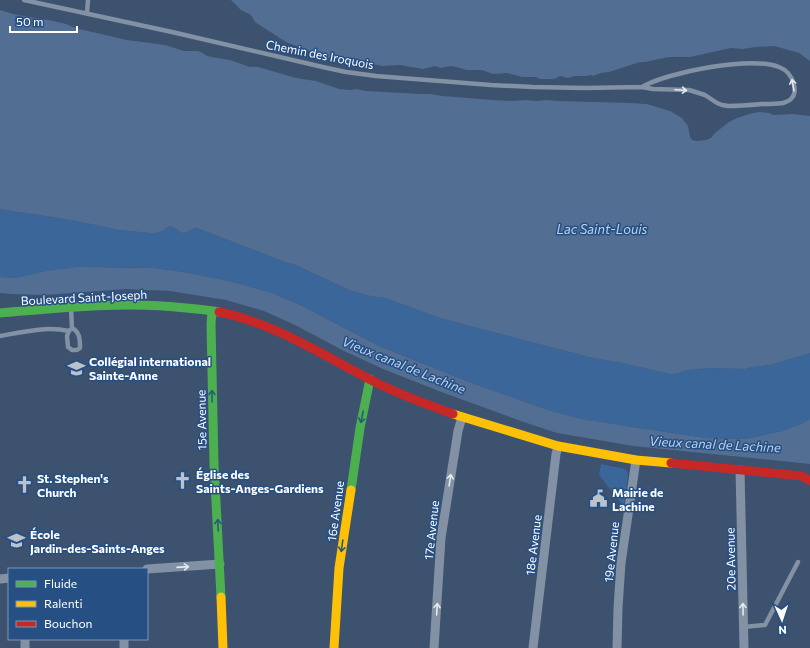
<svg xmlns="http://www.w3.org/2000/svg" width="810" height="648" font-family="Commissioner,sans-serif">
  <rect width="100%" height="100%" fill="#3c526e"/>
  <path fill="#3a6699" d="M0,209L71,220L119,230L150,233H157L163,231L166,228L170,226L174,227L182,233C188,233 191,229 197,228L285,262L296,265L349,290L370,296L385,298L440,318L485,330L589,357L622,363L649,369L679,373L687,370L712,368L745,369L753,367L770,365L810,353V419L801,424L782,431L751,438L740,439L705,438L581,419L548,410L466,381L379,346L302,306L272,293L229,281L183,272L154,268L116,267L63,269L16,278L0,277Z
    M601,464L625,469L627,471L628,475L624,507L599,475Z"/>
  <path fill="#526e92" d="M231,0H810V61L799,53L774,46L755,47L743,49L731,48L690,57H669L645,62H640L609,72L601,73L593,76L591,75L587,76H575L568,78L560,76L554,79H540L536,77H522L507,73L493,74L482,70H467L452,66L445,67L441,68L435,66L423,69L400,65L382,66L378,65L331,59L286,42L258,24L255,22L251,15L241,10Z
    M0,10L13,14L48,20L66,24L75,28L127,40L165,45L184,51H198L203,53L205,55L211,57L230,60L250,67H258L296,78L316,81L339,89L351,90L355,89L367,91L421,94H431L442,96L493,100L510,101L526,100L537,101L546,100L558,101L630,103L647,104L670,111L682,118L688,126L690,137L692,140L697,141L706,140L711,138L715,133L729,122L737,118L753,113L759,112L769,113L773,115L793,114L810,116V353L770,365L753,367L745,369L712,368L687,370L679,373L671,374L622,363L589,357L485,330L440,318L385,298L370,296L349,290L296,265L285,262L197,228C191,229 188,233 182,233L174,227L170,226L166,228L163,231L157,233H150L119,230L71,220L0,209Z
    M79,267L154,268L183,272L229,281L272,293L302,306L379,346L466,381L548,410L581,419L705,438L740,439L751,438L782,431L801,424L810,419V464L633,446L557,433L518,420L444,393L383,369L344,351L295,325L264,311L226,300L170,291L126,289L44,295L12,294L0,293V277L16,278L47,271Z"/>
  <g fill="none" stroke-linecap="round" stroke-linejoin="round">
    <path stroke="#8291a4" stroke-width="4.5" d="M24,0L172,32L327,68L346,72L376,76L491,85L533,87L585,88L642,87L653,89L689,90L705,95L717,103L722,105L728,106C740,106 751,105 762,104C769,104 776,104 783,103C786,102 789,101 791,99C795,95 795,89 794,85C792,76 787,70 779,67C750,56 668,72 642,87
      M87,13L88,0
      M71,308L72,328L69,331L67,336L68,347L72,350H77L80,348C80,340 80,332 72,328
      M0,336C22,332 46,326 69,331
      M744,627L765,625L798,562"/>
    <path stroke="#8291a4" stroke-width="9" d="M740,470L744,648
      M147,569L220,564
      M0,579L9,578
      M25,639V648
      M124,639V648
      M434,648L441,538L458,431L462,417
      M533,648L539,597L556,454L558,446
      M617,648L618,608L621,563L636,460"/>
    <path stroke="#4caf50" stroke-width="9" d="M212,311L211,324L214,464L221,597
      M0,313C62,308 124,301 186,308C197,309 208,310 219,312
      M351,490L360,428L370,379"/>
    <path stroke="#ffc107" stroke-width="9" d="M453,414L558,446L636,460L671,463
      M221,597L223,648
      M334,648L339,568L351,490"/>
    <path stroke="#c62828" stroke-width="9" d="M219,312C277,324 327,358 379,384C403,396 428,405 453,414
      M671,463L802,476L810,481"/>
  </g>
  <defs><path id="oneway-shaft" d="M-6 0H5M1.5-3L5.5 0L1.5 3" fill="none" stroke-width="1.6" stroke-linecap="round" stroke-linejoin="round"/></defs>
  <g stroke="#e6e9ed">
    <use href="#oneway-shaft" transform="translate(793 85) rotate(-100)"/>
    <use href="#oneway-shaft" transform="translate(681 90) rotate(3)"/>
    <use href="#oneway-shaft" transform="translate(450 480) rotate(-81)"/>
    <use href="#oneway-shaft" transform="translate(183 567) rotate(-4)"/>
    <use href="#oneway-shaft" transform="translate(437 609) rotate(-86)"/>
    <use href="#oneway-shaft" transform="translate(743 609) rotate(-91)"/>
  </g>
  <g stroke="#2a597f">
    <use href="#oneway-shaft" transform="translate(212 396) rotate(-91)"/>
    <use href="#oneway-shaft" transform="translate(362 417) rotate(101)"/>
    <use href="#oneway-shaft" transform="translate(218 525) rotate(-93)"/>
    <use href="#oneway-shaft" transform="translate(342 546) rotate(98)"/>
  </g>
  <defs>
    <symbol id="university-bare" viewBox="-9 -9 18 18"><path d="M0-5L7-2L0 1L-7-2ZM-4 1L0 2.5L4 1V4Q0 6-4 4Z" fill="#bbc2cc" stroke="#264f84" stroke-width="2.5" paint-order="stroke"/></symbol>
    <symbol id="church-bare" viewBox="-9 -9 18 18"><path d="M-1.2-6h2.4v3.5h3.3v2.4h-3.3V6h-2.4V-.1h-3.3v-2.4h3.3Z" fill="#bbc2cc" stroke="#264f84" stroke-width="2.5" paint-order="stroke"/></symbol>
    <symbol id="civic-bare" viewBox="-9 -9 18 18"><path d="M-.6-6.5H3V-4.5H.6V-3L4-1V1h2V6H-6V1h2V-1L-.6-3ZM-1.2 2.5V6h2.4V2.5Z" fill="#bbc2cc" stroke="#264f84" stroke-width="2.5" paint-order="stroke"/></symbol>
    <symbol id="school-bare" viewBox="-9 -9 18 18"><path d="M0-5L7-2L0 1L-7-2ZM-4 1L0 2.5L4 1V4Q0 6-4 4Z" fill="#bbc2cc" stroke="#264f84" stroke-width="2.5" paint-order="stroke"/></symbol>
  </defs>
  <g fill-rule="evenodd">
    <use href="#university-bare" x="64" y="356" width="25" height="25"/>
    <use href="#church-bare" x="170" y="468" width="25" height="25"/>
    <use href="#church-bare" x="12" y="472" width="25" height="25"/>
    <use href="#civic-bare" x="586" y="486" width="25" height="25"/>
    <use href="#school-bare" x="4" y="528" width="25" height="25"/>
  </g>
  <g text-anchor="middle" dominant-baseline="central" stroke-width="3" stroke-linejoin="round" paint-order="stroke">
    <g font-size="12" fill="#fff" stroke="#264f84">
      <text transform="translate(320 54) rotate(11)">Chemin des Iroquois</text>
      <text transform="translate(84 297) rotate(-3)">Boulevard Saint-Joseph</text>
      <text transform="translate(201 420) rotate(-91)">15e Avenue</text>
      <text transform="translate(335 511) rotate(-82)">16e Avenue</text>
      <text transform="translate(431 530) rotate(-84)">17e Avenue</text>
      <text transform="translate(533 545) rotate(-83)">18e Avenue</text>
      <text transform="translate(611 552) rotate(-84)">19e Avenue</text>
      <text transform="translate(730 559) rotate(-91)">20e Avenue</text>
    </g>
    <g font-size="12" font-weight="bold" fill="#fff" stroke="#264f84" text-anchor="start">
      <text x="89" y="361">Collégial international<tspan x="89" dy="14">Sainte-Anne</tspan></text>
      <text x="196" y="474">Église des<tspan x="196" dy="14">Saints-Anges-Gardiens</tspan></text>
      <text x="37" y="478">St. Stephen's<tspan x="37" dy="14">Church</tspan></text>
      <text x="612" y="492">Mairie de<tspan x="612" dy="14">Lachine</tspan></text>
      <text x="30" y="534">École<tspan x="30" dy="14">Jardin-des-Saints-Anges</tspan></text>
    </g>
    <g font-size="13" font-style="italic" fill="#bbd3ef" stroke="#264f84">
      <text x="602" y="229">Lac Saint-Louis</text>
      <text transform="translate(404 365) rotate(22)">Vieux canal de Lachine</text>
      <text transform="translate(715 444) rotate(3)">Vieux canal de Lachine</text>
    </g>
  </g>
  <rect x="8" y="568" width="140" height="72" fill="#264f84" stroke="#7d95b5"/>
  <rect x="16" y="581" width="20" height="6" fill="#4caf50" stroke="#7d95b5"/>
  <text x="44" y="588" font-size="12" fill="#ffffff">Fluide</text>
  <rect x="16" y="601" width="20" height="6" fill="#ffc107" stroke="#7d95b5"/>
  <text x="44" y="608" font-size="12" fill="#ffffff">Ralenti</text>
  <rect x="16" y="621" width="20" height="6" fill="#c62828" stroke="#7d95b5"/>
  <text x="44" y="628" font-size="12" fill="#ffffff">Bouchon</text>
  <g transform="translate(782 620) rotate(177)" stroke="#264f84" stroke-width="3" paint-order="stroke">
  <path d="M0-3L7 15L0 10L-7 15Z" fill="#ffffff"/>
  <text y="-6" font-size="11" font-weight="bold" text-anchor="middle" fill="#ffffff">N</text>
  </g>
  <path d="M10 26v6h67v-6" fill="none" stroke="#ffffff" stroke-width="2"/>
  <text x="16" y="26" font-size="12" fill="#ffffff" stroke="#264f84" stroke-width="3" paint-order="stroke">50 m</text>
</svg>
